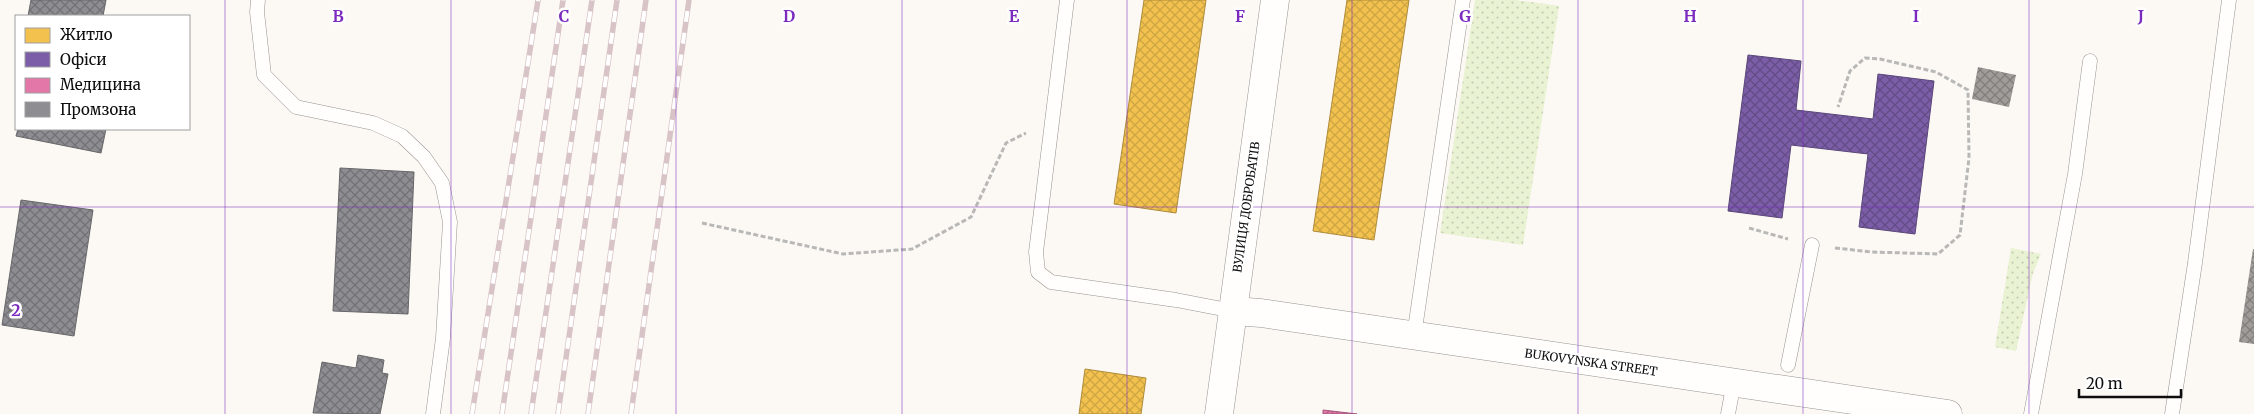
<svg xmlns="http://www.w3.org/2000/svg" width="2254" height="414" font-family="Merriweather,serif">
  <defs>
    <pattern id="park-dots" width="8" height="8" patternUnits="userSpaceOnUse" patternTransform="scale(1.25)"><rect width="8" height="8" fill="#e9f2d2"/><path d="M2 2h.1M6 6h.1" fill="none" stroke="#c7ceb3" stroke-width="1.8" stroke-linecap="round"/></pattern>
    <pattern id="homes-cross-hatch" width="8" height="8" patternUnits="userSpaceOnUse" patternTransform="scale(1.25)"><rect width="8" height="8" fill="#f2c14e"/><path d="M0 0l8 8M0 8l8-8" fill="none" stroke="#cea543"/></pattern>
    <pattern id="offices-cross-hatch" width="8" height="8" patternUnits="userSpaceOnUse" patternTransform="scale(1.25)"><rect width="8" height="8" fill="#7b5ea7"/><path d="M0 0l8 8M0 8l8-8" fill="none" stroke="#634c86"/></pattern>
    <pattern id="health-cross-hatch" width="8" height="8" patternUnits="userSpaceOnUse" patternTransform="scale(1.25)"><rect width="8" height="8" fill="#e377a8"/><path d="M0 0l8 8M0 8l8-8" fill="none" stroke="#b66087"/></pattern>
    <pattern id="industry-cross-hatch" width="8" height="8" patternUnits="userSpaceOnUse" patternTransform="scale(1.25)"><rect width="8" height="8" fill="#8d8d92"/><path d="M0 0l8 8M0 8l8-8" fill="none" stroke="#727276"/></pattern>
    <pattern id="building-cross-hatch" width="8" height="8" patternUnits="userSpaceOnUse" patternTransform="scale(1.25)"><rect width="8" height="8" fill="#9f9c99"/><path d="M0 0l8 8M0 8l8-8" fill="none" stroke="#807e7b"/></pattern>
  </defs>
  <rect width="100%" height="100%" fill="#fcf9f4"/>
  <path fill="url(#park-dots)" d="M1475,0H1516L1559,6L1523,245L1440,233Z
    M2011,248L2041,254L2033,273L2016,351L1995,347Z"/>
  <path fill="url(#homes-cross-hatch)" stroke="#ae8b3b" d="M1144,0H1206L1176,213L1114,204Z
    M1347,0H1409L1374,240L1313,231Z
    M1085,369L1146,378L1141,414H1079Z"/>
  <path fill="url(#offices-cross-hatch)" stroke="#5a4679" d="M1748,55L1801,61L1796,110L1873,119L1878,74L1934,81L1915,234L1859,227L1868,154L1791,145L1782,218L1728,211Z"/>
  <path fill="url(#health-cross-hatch)" stroke="#a3587a" d="M1323,410L1357,414H1323Z"/>
  <path fill="url(#industry-cross-hatch)" stroke="#67676a" d="M31,0H106L103,16H28Z
    M18,129H106L101,153L16,136Z
    M340,168L414,172L408,314L333,311Z
    M21,200L93,210L74,336L2,325Z
    M358,355L384,360L382,373L388,374L380,414L313,413L322,362L356,368Z"/>
  <path fill="url(#building-cross-hatch)" d="M1978,67L2016,75L2009,107L1972,99Z
    M2253,249H2254V344L2239,342Z"/>
  <g fill="none" stroke-linecap="round" stroke-linejoin="round">
    <defs>
      <path id="service" d="M258,0L257,12L264,75L296,107L373,123L402,136L424,157L442,183L450,222L443,338L433,414
        M1067,0L1036,252L1038,272L1051,282L1176,300L1233,311
        M1414,336L1463,0
        M1788,365L1812,245
        M1728,414L1734,382
        M2031,414L2075,174L2090,61
        M2172,414L2195,263L2229,0"/>
      <path id="minor" d="M1233,311L1275,0"/>
      <path id="tertiary" d="M1219,414L1233,311L1261,313L1948,414"/>
    </defs>
    <use href="#service" stroke="#959492" stroke-width="15"/>
    <use href="#minor" stroke="#959492" stroke-width="29"/>
    <use href="#tertiary" stroke="#959492" stroke-width="29"/>
    <path stroke="#b8b8b7" stroke-width="3" stroke-dasharray="5 2.5" stroke-linecap="butt" d="M702,223L843,254L912,249L971,217L1006,143L1026,133
      M1749,228L1788,239
      M1835,248L1872,252L1938,254L1960,235L1969,158L1968,90L1936,72L1880,59L1865,58L1850,71L1838,107"/>
    <use href="#service" stroke="#fffefd" stroke-width="14"/>
    <use href="#minor" stroke="#fffefd" stroke-width="28"/>
    <use href="#tertiary" stroke="#fffefd" stroke-width="28"/>
    <defs>
      <path id="rail" d="M472,414L538,0
        M502,414L563,0
        M531,414L592,0
        M558,414L617,0
        M588,414L646,0
        M631,414L689,0"/>
    </defs>
    <use href="#rail" stroke="#d8c4c7" stroke-width="5.5"/>
    <use href="#rail" stroke="#fff" stroke-width="4" stroke-dasharray="11" stroke-linecap="butt"/>
  </g>
  <path fill="none" stroke="#7b2cbf" stroke-width="1" stroke-opacity="0.55" d="M225,0V414M451,0V414M676,0V414M902,0V414M1127,0V414M1352,0V414M1578,0V414M1803,0V414M2029,0V414M0,207H2254"/>
  <g text-anchor="middle" dominant-baseline="central" stroke-width="5" stroke-linejoin="round" paint-order="stroke">
    <g font-size="12" fill="#0e0e0e" stroke="#fff">
      <text transform="translate(1246 207) rotate(-82)">ВУЛИЦЯ ДОБРОБАТІВ</text>
      <text transform="translate(1591 362) rotate(8)">BUKOVYNSKA STREET</text>
    </g>
  </g>
  <g font-size="16" text-anchor="middle" font-weight="bold" fill="#7b2cbf" stroke="#fff" stroke-width="5" stroke-linejoin="round" paint-order="stroke">
    <text x="338" y="22">B</text>
    <text x="564" y="22">C</text>
    <text x="789" y="22">D</text>
    <text x="1014" y="22">E</text>
    <text x="1240" y="22">F</text>
    <text x="1465" y="22">G</text>
    <text x="1690" y="22">H</text>
    <text x="1916" y="22">I</text>
    <text x="2141" y="22">J</text>
    <text x="16" y="316">2</text>
  </g>
  <rect x="15" y="15" width="175" height="115" fill="#ffffff" stroke="#9f9f9f"/>
  <rect x="25" y="28" width="25" height="15" fill="#f2c14e" stroke="#9f9f9f"/>
  <text x="60" y="40" font-size="15" fill="#0e0e0e">Житло</text>
  <rect x="25" y="52" width="25" height="15" fill="#7b5ea7" stroke="#9f9f9f"/>
  <text x="60" y="65" font-size="15" fill="#0e0e0e">Офіси</text>
  <rect x="25" y="78" width="25" height="15" fill="#e377a8" stroke="#9f9f9f"/>
  <text x="60" y="90" font-size="15" fill="#0e0e0e">Медицина</text>
  <rect x="25" y="102" width="25" height="15" fill="#8d8d92" stroke="#9f9f9f"/>
  <text x="60" y="115" font-size="15" fill="#0e0e0e">Промзона</text>
  <path d="M2079 389v8h102v-8" fill="none" stroke="#0e0e0e" stroke-width="2.5"/>
  <text x="2086" y="389" font-size="15" fill="#0e0e0e" stroke="#ffffff" stroke-width="4" paint-order="stroke">20 m</text>
</svg>
